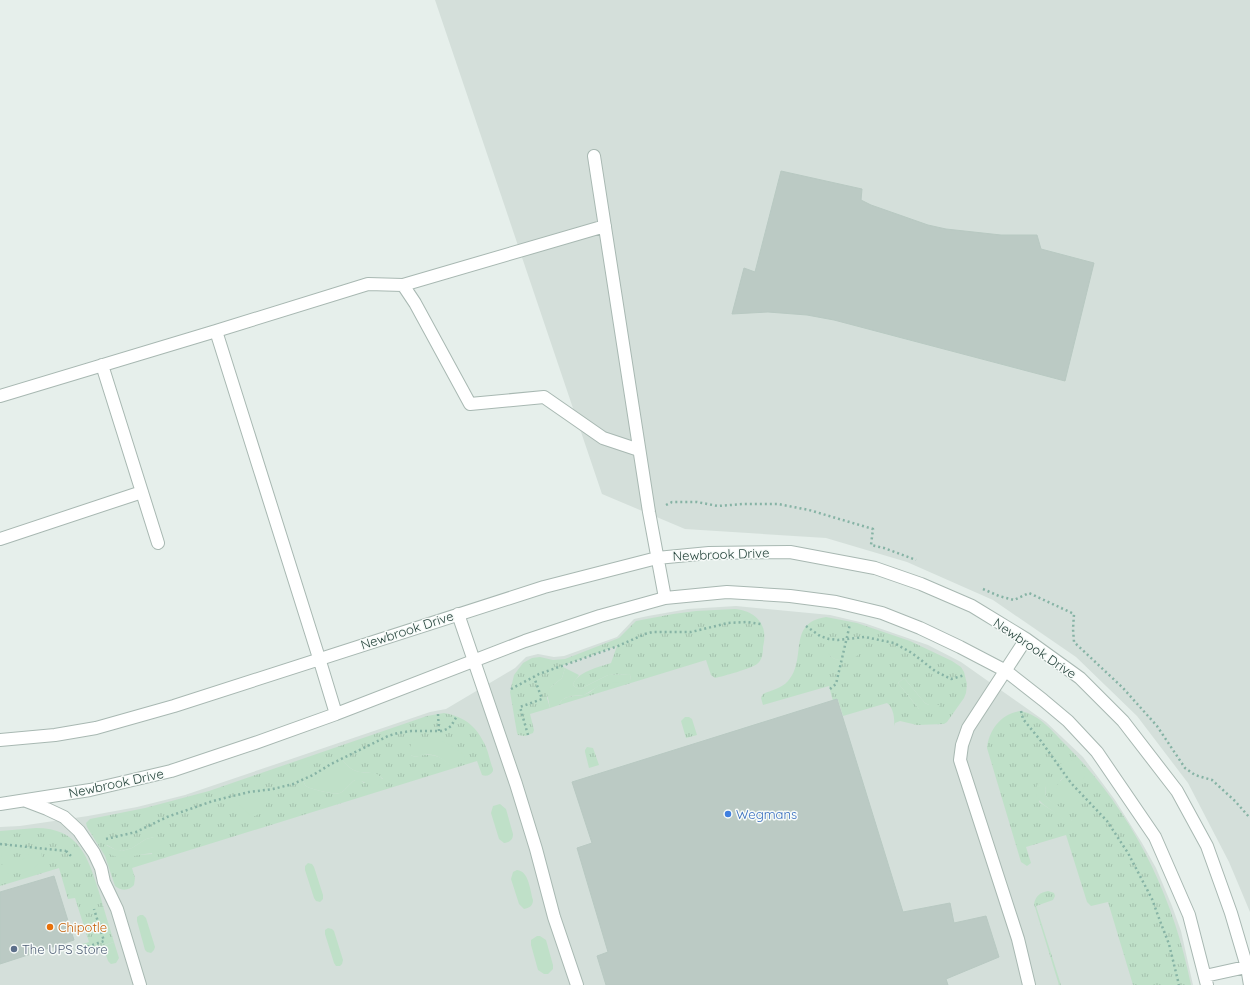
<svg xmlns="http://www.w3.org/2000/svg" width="1250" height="985" font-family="Quicksand,sans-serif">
  <defs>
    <pattern id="grass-tufts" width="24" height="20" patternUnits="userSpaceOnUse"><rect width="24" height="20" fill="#bfe0c8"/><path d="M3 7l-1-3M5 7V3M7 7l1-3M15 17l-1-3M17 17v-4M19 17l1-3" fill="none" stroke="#a4c1ad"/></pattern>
  </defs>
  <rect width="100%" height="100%" fill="#e6efeb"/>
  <path fill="#d4dfda" d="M435,0H1250V912L1229,862L1188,783L1137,716L1076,657L993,600L907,562L826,538L685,529L602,494Z
    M736,606L830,615L864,623L928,645L961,662L1046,722L1083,757L1115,800L1142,843L1156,868L1172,906L1181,931L1193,985H0V827L20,826L88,816L137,807L185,795L430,712L446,709L515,668L526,657L538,654L554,657L564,656L617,637L634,619L648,616L688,609Z"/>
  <path fill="url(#grass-tufts)" fill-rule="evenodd" d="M735,609C748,610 762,617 764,632C765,637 764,642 763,647C763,654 762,660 757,664C750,669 724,676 715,678L711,675L706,660L559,705C564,693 576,698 586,694C592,692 596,686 602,684C610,681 621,681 630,681L631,674L608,675L580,689L575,687L573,685C576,672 599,667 611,663L617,646L561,666L565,668L562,678L551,687L547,698L550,708L530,714L534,730L533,733L525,736L518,735L517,733L510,692L514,675L523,663L532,658L540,657L553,660L565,659L619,638L636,621L673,614L696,611Z
    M826,617L857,623L910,641L952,661L961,667L964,672L967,684L966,693L964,698L947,722L944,724L917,725L900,721L895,723L894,726C895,718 893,707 887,703L843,716L838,700L833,701L829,686L763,705L761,698L763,694C771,690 781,689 788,681C808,659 786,623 826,617ZM859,637L841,660L835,659L830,656L838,640ZM904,678L925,703L929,705H939L919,709L898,683Z
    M1021,711C1040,715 1053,732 1066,745C1132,811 1173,894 1191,985H1133L1108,902L1091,906L1087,902L1066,835L1026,847L1031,863L1027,866L1021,862L987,748C989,729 1002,713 1021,711ZM1065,775H1084L1079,791L1060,781ZM1046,785C1041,806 1064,803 1072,821L1071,827H1069L1065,821L1059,815L1039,802Z
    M444,713C466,717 477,727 486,747C489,754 490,762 493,769V771C491,775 486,777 482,775L477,761L132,868L135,878L134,885C129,891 121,891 115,886L105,856L87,827L86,823L90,819L145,808L209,791L427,716ZM455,748L449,764C442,757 433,754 423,755C418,756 415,758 411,755ZM342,759C345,764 350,769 356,771C367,775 373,769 383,779L364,783L360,780H355C350,783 346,790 340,793C336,795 309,789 306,786C305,785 303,781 303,780L282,787L313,775ZM154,837L152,854L136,855L105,847L107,845L116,850L122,851L132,848L146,839Z
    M685,717H689L692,719L697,735L686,738L681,721Z
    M587,747L593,748L599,765L589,768L585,752V750Z
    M36,828C79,828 88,857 99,892C104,909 109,926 114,942L79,953L77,946L89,942L75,898L68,899L59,868L0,886V831Z
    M1048,891L1054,893L1055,896L1053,900L1036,906L1061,985H1059L1034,904C1036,895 1040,893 1048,891Z"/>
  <path fill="#bfe0c8" d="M859,637H865C864,643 863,651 858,655C850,662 831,663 827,651C826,647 828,643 829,639L838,640Z
    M565,668L579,675L574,682L573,685L575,687L580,689L608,675L631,674L630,681L602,684L584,695L571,696L565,698L561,701L559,705L550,708L547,693L551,687L562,678Z
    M904,678L925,703L929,705H939L940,711L923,712L919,709L898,683Z
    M417,738C439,737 448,742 464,755L465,758L460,764L451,766C443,759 435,753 424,755C419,756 415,758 411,755C408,749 411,741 417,738Z
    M342,759C345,764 350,769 356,771C368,775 377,768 384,782C369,792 368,780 355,780C350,783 346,790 340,793C336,795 309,789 306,786C304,784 304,782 303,780L282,787C284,776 289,769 300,765C302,764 304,763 306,764C310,766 312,771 313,775L331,764Z
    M1076,759C1090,771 1084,777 1079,791L1083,796L1073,808L1071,809L1057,795L1056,787L1065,775L1059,764Z
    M1041,782H1044L1046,785C1040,808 1070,802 1073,825L1071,827L1069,828C1065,824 1064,819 1059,816C1048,806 1030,801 1038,783Z
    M273,789C269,800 264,814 252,817L237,803L233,795Z
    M500,804L506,809L513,834C513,840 510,842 504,843L499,839L491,813L493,806Z
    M154,837L159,838L162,841L160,849L158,853C154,853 150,853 145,854C129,856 119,862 105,851L104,847L106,845L116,850L122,851L132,848L146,839Z
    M0,844L9,845C10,853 12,859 21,860C28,857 30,854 29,847L41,848L42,858C30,878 17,869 0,875V866L3,864Z
    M308,863L312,864L314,867L323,895V899L320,902L316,901L314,898L305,870V866Z
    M517,870C529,871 530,890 533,900C533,906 529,908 524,909L519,904L511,879L513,872Z
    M140,915H143L146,918L155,947L154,950L151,953L147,952L145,950L137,921V917Z
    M328,928L332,929L334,931L343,960L342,964L340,966H336L334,963L325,934V930Z
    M537,936H540L546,940L553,965V969L548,974H544L538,970L531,945V940Z
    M114,942L119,958L116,963L111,964L108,961L103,946Z"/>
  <path fill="#bbcac4" stroke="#b8c9c2" d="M781,171L862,189L861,200L871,205L928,225L946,229L1001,235H1037L1041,249L1094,263L1065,381L834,320L807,315L768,312L732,314L744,268L755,272Z
    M837,699L903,912L950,903L954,923L986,916L999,957L946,979L948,985H606L597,956L608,952L577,848L592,843L572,782Z
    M54,876L74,940L0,964V892Z"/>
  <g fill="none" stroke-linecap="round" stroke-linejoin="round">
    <defs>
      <path id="minor" d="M594,156L649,512L665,598
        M403,285L605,226
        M216,331L368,284L403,285L415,303L470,404L544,397L603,438L639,450
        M102,365L158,543
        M0,396L216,331L319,658L336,714
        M0,539L142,492
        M458,614L516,784L536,849L554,917L577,985
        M1026,639L968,728L962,745L960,760L1018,939L1029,985
        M0,740L55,735L96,728L174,706L544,587L657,558L709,553L790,552L875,568L921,584L972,606L1026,639L1080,678L1123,721L1177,791L1207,846L1231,913L1247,967L1250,985
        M26,801L47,809L64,817L79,831L94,853L101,868L104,882L117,909L140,985
        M0,804L90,790L171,771L255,743L336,714L525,641L600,616L665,598L727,592L790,596L836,602L882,613L920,628L960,647L1006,671L1043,700L1068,721L1097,752L1155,837L1189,915L1207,985
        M1205,976L1250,966"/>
    </defs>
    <use href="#minor" stroke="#a8b8b2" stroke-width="14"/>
    <path stroke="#86b3a5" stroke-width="2.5" stroke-dasharray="2 3" stroke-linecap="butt" d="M666,505L672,502H697L718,506L743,504H778L809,510L873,529L871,545L884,548L916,560
      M983,589L999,596L1014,600L1029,593L1074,614L1073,629L1074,642L1123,688L1157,726L1185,768L1195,775L1212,780L1235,801L1250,818
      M806,626L820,636L829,639L838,640L865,637L894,643L912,653L935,671L951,679L965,675
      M511,689L539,674L618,646L645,634L653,632H691L728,623L746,622L761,624
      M830,689L836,684L850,624
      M1021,711L1023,719L1041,741L1071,783L1107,821L1128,853L1152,899L1160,921L1169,944L1179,985
      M438,714L439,731
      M528,735L520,707L542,699L534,677
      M106,839L136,832L167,817L213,801L249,792L273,789L293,784L313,775L331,764L388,736L398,733L411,731H442L447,729L451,726L457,716
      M0,844L66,851
      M66,851L71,856
      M78,950L104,941L94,909"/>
    <use href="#minor" stroke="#fff" stroke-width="12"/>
  </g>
  <circle fill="#3f7fe0" stroke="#f7fbf9" stroke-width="1.5" cx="728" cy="814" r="4"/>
  <circle fill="#e8710a" stroke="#f7fbf9" stroke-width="1.5" cx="50" cy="927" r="4"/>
  <circle fill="#5c6f8a" stroke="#f7fbf9" stroke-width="1.5" cx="14" cy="949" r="4"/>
  <g text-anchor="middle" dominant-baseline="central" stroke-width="3" stroke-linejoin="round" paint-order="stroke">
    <g font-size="13" fill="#24423a" stroke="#f7fbf9">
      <text transform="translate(721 554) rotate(-2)">Newbrook Drive</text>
      <text transform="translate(407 630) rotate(-18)">Newbrook Drive</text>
      <text transform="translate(1035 648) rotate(34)">Newbrook Drive</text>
      <text transform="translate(116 783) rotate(-12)">Newbrook Drive</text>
    </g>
    <g font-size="13" fill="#366cbe" stroke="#f7fbf9" text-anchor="start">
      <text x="736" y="814">Wegmans</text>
    </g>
    <g font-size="13" fill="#c56008" stroke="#f7fbf9" text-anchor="start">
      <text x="58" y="927">Chipotle</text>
    </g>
    <g font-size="13" fill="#4e5e75" stroke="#f7fbf9" text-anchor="start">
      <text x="22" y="949">The UPS Store</text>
    </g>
  </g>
</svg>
